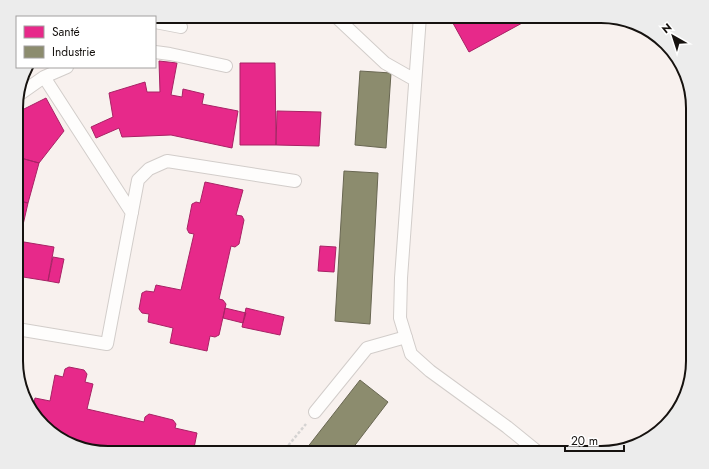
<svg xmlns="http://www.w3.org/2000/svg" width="709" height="469" font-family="Jost,sans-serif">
  <rect width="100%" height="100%" fill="#f8f1ee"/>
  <path fill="#e7298a" stroke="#a82265" d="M449,16H535L469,52Z
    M159,61L177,63L171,95L182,97L183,89L204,94L202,104L238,111L232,148L171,135L122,137L119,128L96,138L91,127L113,117L109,93L145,82L147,92H160Z
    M240,63H275L276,145H240Z
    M46,98L64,131L39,163L17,157V115L20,111Z
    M277,111L321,112L319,146L276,145Z
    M17,157L39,163L28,203L17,200Z
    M205,182L243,190L236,215L242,216L244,220L239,244L235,247L231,246L219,299L223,300L226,304L219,335L215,337L210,336L207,351L170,343L173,328L148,322L149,314L142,313L139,309L142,293L146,291L154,292L156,285L181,290L194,234L189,233L187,229L192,204L196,202L200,203Z
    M17,201L28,203L20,238H17Z
    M18,241L54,247L48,281L17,276Z
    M320,246L336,247L334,272L318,271Z
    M53,257L64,259L59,283L48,281Z
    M225,308L246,313L243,323L223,318Z
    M246,308L284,317L280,335L242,327Z
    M69,367L84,370L87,374L85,382L93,384L87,409L144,422L145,417L149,414L173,420L176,424L175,428L197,433L193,453H107L57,437L32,411L35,398L50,401L55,375L63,377L65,369Z"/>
  <path fill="#8c8c6e" stroke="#696752" d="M360,71L391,73L386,148L355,145Z
    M344,171L378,173L370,324L335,321Z
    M360,380L388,402L349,453H303Z"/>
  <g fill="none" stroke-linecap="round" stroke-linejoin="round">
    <defs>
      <path id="service" d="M126,16L131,17
        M335,16L385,63L415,80
        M420,16L401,278L400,318L411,354L430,371L507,427L539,453
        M155,22L181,27
        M155,52L170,54L226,66
        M67,67L44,77L132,213
        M17,96L44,77
        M17,329L107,344L138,180L149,169L167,161L295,181
        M315,412L367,348L406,337"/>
    </defs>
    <use href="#service" stroke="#d2cdca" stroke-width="14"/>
    <path stroke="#d5d3d2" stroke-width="2.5" stroke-dasharray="3 2" stroke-linecap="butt" d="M282,453L306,424"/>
    <use href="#service" stroke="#fefdfc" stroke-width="12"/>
  </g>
  <path d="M0 0H709V469H0ZM108 23H601A85 85 0 0 1 686 108V361A85 85 0 0 1 601 446H108A85 85 0 0 1 23 361V108A85 85 0 0 1 108 23Z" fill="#ececec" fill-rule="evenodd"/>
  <path fill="none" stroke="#16120f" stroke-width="2" d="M108 23H601A85 85 0 0 1 686 108V361A85 85 0 0 1 601 446H108A85 85 0 0 1 23 361V108A85 85 0 0 1 108 23Z"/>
  <rect x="16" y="16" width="140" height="52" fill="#ffffff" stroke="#a2a09f"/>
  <rect x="24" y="26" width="20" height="12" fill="#e7298a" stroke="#a2a09f"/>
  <text x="52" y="36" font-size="12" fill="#16120f">Santé</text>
  <rect x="24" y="46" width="20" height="12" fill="#8c8c6e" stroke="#a2a09f"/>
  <text x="52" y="56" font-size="12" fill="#16120f">Industrie</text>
  <g transform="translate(673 36) rotate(321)" stroke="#ffffff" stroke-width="3" paint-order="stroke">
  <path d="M0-3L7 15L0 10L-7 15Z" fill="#16120f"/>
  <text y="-6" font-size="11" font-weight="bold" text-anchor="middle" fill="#16120f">N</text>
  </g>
  <path d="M565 445v6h59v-6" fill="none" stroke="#16120f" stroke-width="2"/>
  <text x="571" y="445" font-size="12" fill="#16120f" stroke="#ffffff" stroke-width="3" paint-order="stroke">20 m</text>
</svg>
